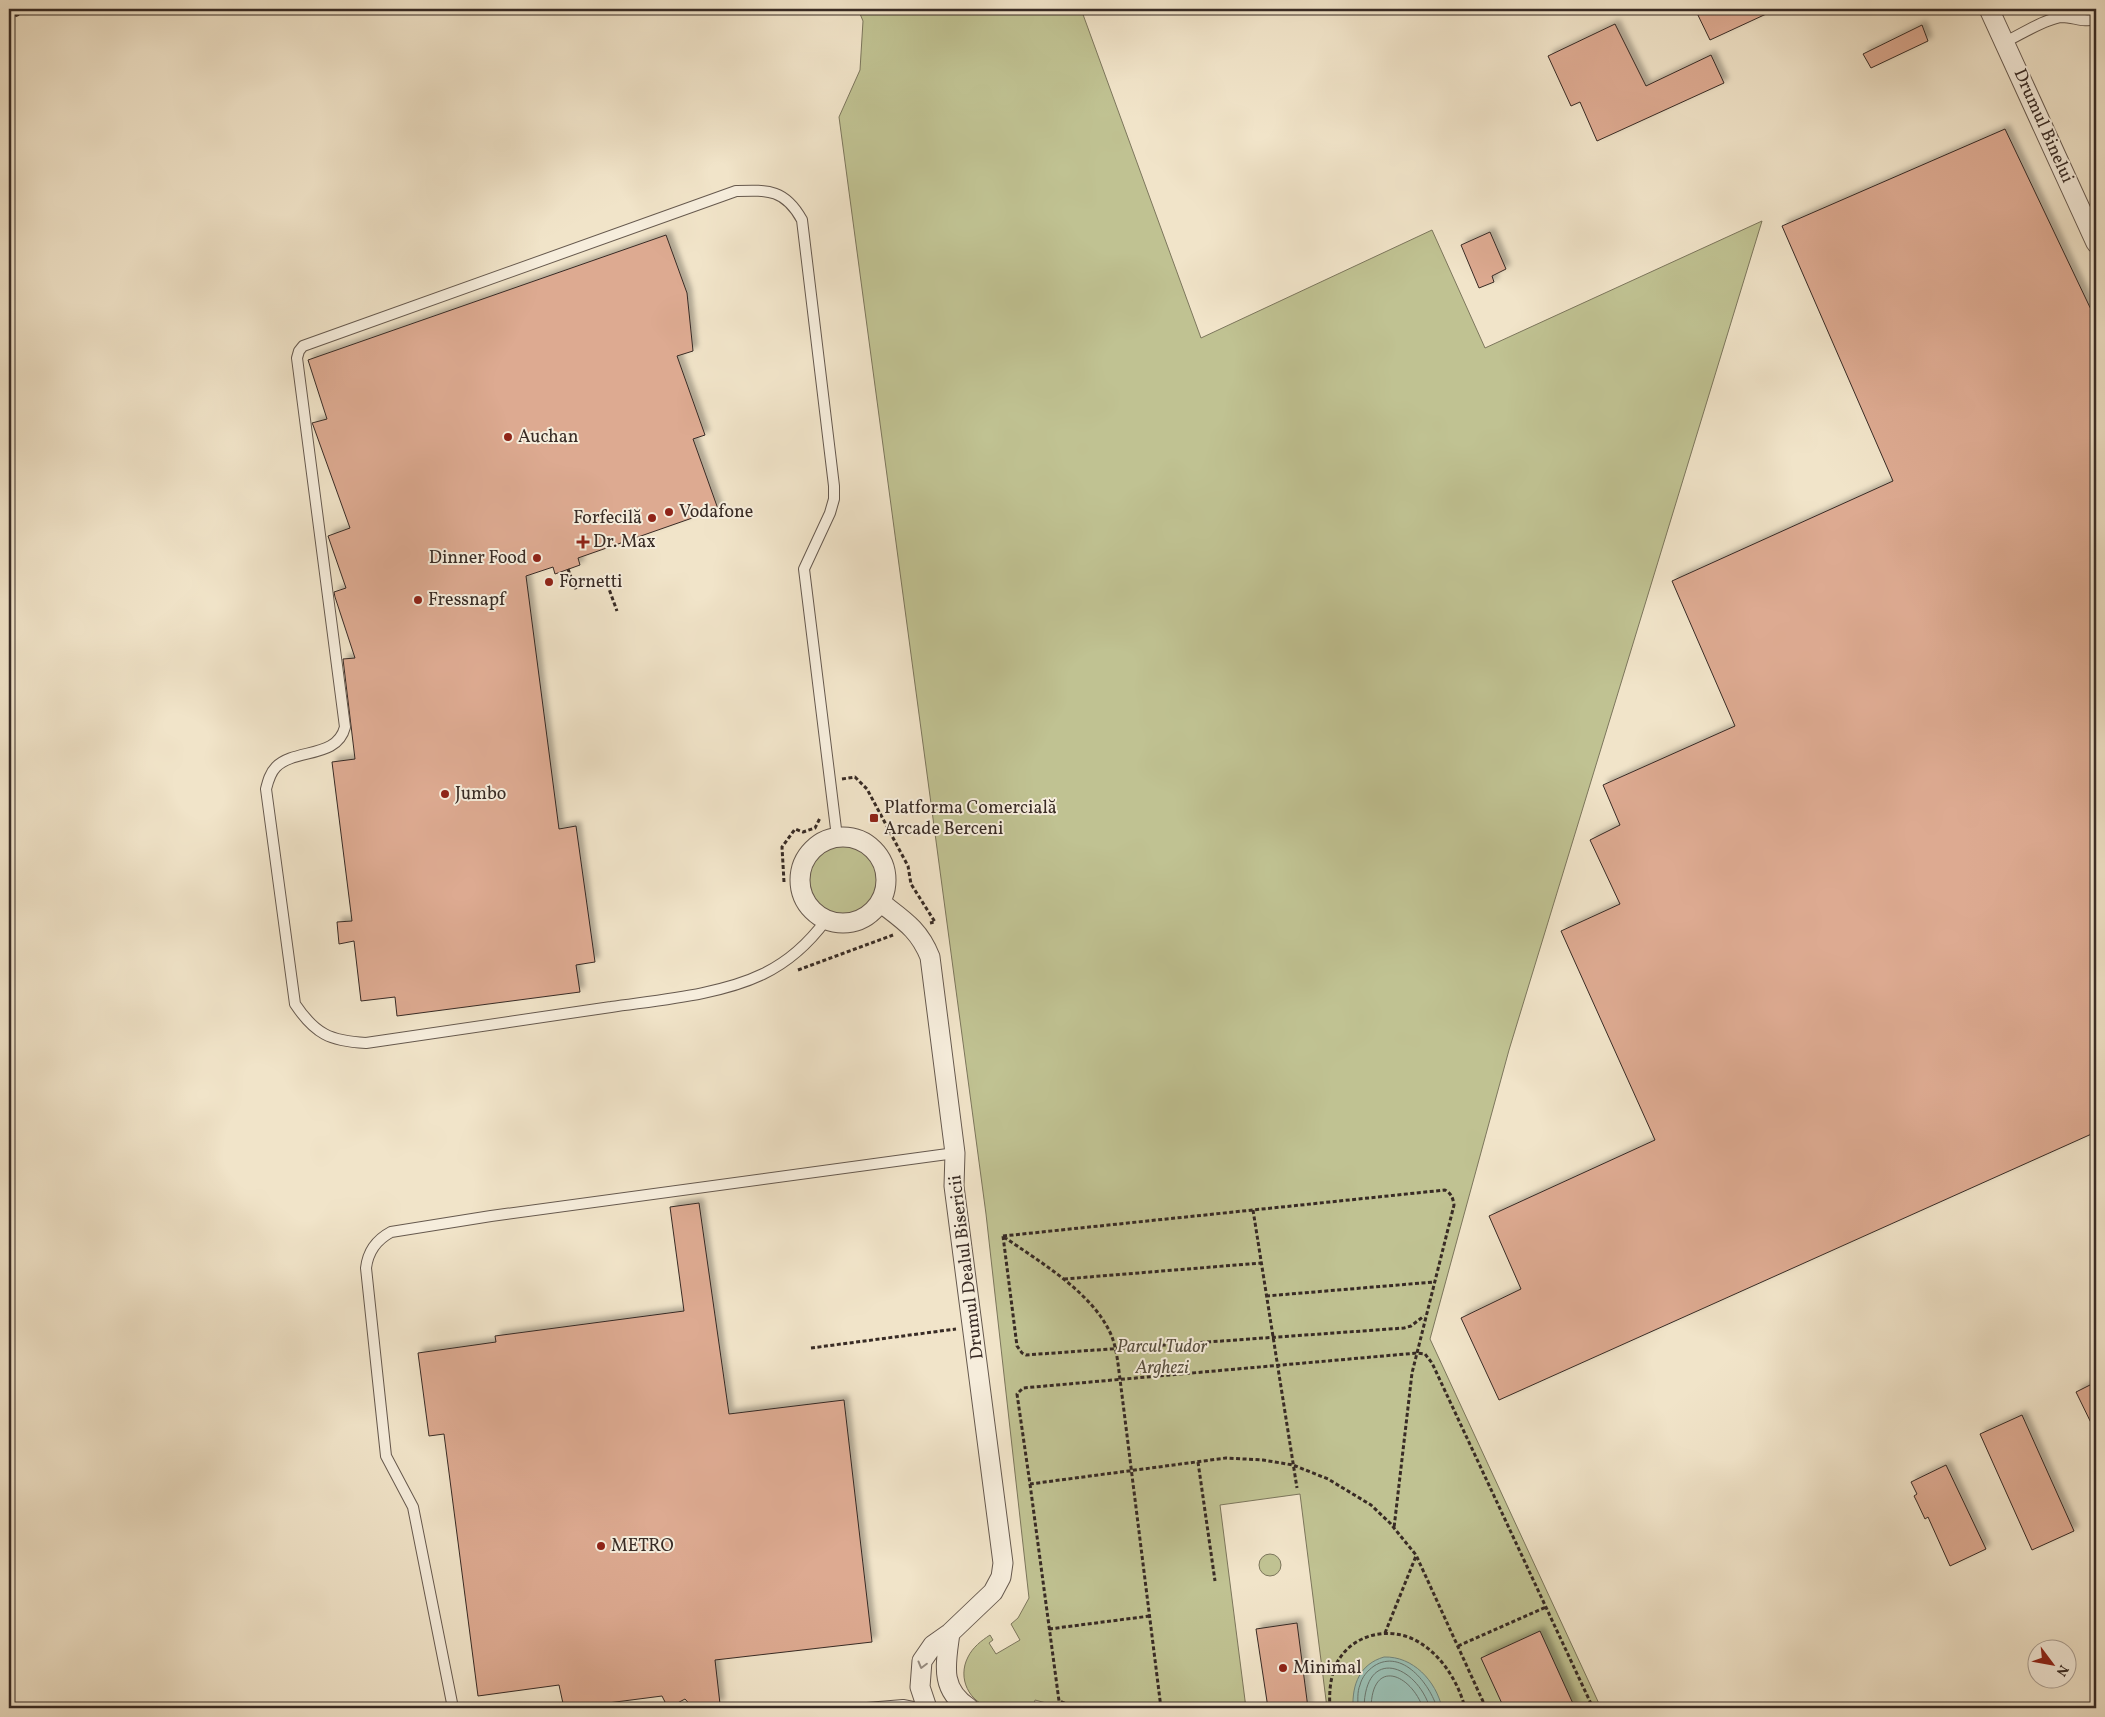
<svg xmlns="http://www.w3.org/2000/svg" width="2105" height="1717" font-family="Vollkorn,serif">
  <defs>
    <filter id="shadow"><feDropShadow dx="4.5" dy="-4.5" stdDeviation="2.5" flood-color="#0004"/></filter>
  </defs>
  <rect width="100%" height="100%" fill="#f1e4c9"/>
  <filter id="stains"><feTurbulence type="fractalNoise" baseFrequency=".004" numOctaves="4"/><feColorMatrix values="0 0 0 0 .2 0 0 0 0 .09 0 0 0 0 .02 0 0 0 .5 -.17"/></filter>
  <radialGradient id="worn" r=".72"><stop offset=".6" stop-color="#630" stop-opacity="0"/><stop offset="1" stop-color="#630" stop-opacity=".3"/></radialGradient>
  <path fill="#c0c292" stroke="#7c765c" d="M858,9H1081L1201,338L1432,230L1485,348L1762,221L1509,1050L1430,1339L1601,1708H1327L1300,1494L1220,1505L1246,1708H1057L1050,1704L1035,1700L1034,1705C1021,1706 1005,1711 992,1708C969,1703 957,1678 968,1657C973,1647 981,1641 990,1635L993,1640L989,1643L996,1654L1020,1640L1011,1624L1018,1618L1029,1598L986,1214L839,117L860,70L863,21Z
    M807 881a36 36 0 1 1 72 0a36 36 0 1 1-72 0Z
    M1259 1565a11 11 0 1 1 22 0a11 11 0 1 1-22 0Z"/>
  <path fill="#9bbfb3" stroke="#73847a" d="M1384,1657C1413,1656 1436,1681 1442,1708H1353C1352,1684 1360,1664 1384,1657Z"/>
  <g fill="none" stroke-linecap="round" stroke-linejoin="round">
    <path stroke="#6a756c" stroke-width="1" d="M1358,1708C1358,1700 1357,1692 1360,1685C1362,1677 1367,1671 1374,1666C1402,1648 1430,1684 1437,1708
      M1364,1708C1365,1646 1416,1664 1430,1708
      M1371,1708C1372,1657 1411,1674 1423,1708"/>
  </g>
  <path fill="#ddaa91" stroke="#382b25" filter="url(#shadow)" d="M1695,9H1777L1710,40Z
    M1615,24L1646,86L1711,55L1724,83L1597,141L1580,102L1571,106L1548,56Z
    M1922,25L1928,41L1871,68L1863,54Z
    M2005,129L2096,320V1132L1499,1400L1461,1318L1521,1289L1489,1216L1655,1140L1561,931L1620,904L1590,840L1620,825L1603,785L1735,726L1672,581L1893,481L1782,226Z
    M1490,232L1506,269L1492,276L1494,282L1479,288L1461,245Z
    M666,235L687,293L693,351L677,356L705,435L693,439L718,509L578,558L580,565L555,574L553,567L526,576L559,829L576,826L595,962L576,965L580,992L397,1016L395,997L361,1001L354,941L339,944L337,922L352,921L332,762L355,759L343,659L355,658L335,597L334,592L346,588L328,536L350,528L313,425L312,423L327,419L308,360Z
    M699,1203L729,1414L844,1400L872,1642L715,1660L720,1704L693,1708L685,1699L668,1708L662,1696L600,1704L594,1708H564L559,1685L478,1696L444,1434L429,1436L418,1353L496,1342L495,1336L684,1311L670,1207Z
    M2096,1382V1433L2076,1392Z
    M2022,1415L2074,1531L2032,1550L1980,1434Z
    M1946,1465L1986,1549L1950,1566L1928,1517L1925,1519L1917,1502L1914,1496L1917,1494L1911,1482Z
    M1297,1623L1308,1708H1268L1256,1629Z
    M1540,1631L1575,1708H1504L1481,1658Z"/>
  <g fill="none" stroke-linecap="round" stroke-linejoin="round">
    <defs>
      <path id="service" d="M2005,42C2020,35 2046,18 2062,17C2074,17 2084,23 2096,19
        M826,920C809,943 788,962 763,974C720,995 658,1000 611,1007C529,1019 447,1031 366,1043C330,1041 315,1034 295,1004L266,789C268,781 270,773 276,767C295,748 337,759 345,727L297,358L299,351L303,346L736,191C768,190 785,189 802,220L834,486V499L830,513L804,569L837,837
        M453,1708L413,1507L386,1456L366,1268C368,1251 376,1240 391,1232L491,1216L955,1153
        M867,1708L903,1705L918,1708"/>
      <path id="minor" d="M1989,9L2096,243
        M800 880a43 43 0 1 1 86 0a43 43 0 1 1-86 0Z
        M880,902C903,920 919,929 930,957L955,1153L954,1186L1003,1563L1001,1577L993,1592L950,1633L933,1645L922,1661L920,1687L927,1708
        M950,1633C946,1663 939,1689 969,1708"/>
    </defs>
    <use href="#service" stroke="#66594e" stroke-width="12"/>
    <use href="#minor" stroke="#66594e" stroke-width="21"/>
    <path stroke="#382b25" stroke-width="3" stroke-dasharray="4 2.5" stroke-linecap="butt" d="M9,18L34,9
      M568,569L575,588L605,578L617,611
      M842,779L855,777L867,789L908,866L911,884L935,922L930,923
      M784,882L782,847L795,829L803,832L815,828L820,818
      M798,970L893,935
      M1253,1210L1297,1488
      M1003,1236L1445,1190C1451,1193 1453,1198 1454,1205L1412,1373L1394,1528
      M1003,1236L1017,1346L1022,1353L1026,1355L1404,1328L1411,1326L1424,1316
      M1004,1237C1040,1262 1095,1294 1112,1337C1117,1350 1118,1365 1120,1379L1161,1708
      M1064,1279L1261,1263
      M1266,1296L1434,1282
      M811,1348L956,1329
      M1198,1462L1215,1581
      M1030,1484L1059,1701L1078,1708
      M1049,1629L1150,1616
      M1385,1633L1416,1556
      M1458,1646L1546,1607
      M1330,1708C1329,1694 1330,1680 1335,1667C1348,1636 1385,1626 1413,1639C1440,1652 1458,1681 1465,1708
      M1486,1708L1416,1555L1390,1523L1371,1505L1328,1479L1293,1465L1263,1460L1226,1458L1030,1484L1017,1394L1023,1388L1417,1353L1425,1354L1432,1363L1593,1708"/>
    <use href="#service" stroke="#f6eddc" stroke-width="10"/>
    <use href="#minor" stroke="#f6eddc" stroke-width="19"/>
  </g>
  <defs><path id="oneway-chevron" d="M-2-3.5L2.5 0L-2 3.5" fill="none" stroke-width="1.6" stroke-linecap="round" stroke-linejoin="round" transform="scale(1.25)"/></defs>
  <use stroke="#978c80" href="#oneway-chevron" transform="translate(922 1665) rotate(105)"/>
  <g fill="#8f2418" stroke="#f6eddc" stroke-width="2">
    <circle cx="508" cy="437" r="5"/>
    <circle cx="669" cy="512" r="5"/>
    <circle cx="652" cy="518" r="5"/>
    <path d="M580.5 534.5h5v5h5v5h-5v5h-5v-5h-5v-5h5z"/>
    <circle cx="537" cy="558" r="5"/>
    <circle cx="549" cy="582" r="5"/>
    <circle cx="418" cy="600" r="5"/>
    <circle cx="445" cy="794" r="5"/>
    <rect x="869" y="813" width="10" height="10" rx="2.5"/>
    <circle cx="601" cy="1546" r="5"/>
    <circle cx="1283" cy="1668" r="5"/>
  </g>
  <g text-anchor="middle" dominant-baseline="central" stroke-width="4" stroke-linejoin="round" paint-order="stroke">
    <g font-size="18" fill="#382b25" stroke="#f6eddc">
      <text transform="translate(2043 126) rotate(66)">Drumul Binelui</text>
      <text transform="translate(967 1267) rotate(-97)">Drumul Dealul Bisericii</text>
    </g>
    <g font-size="18" fill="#382b25" stroke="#f6eddc" text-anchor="start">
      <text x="518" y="437">Auchan</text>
      <text x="679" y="512">Vodafone</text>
      <text x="642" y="518" text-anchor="end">Forfecilă</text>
      <text x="593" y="542">Dr. Max</text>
      <text x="527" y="558" text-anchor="end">Dinner Food</text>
      <text x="559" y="582">Fornetti</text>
      <text x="428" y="600">Fressnapf</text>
      <text x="455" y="794">Jumbo</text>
      <text x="884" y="808">Platforma Comercială<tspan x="884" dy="21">Arcade Berceni</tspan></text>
      <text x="611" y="1546">METRO</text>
      <text x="1293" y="1668">Minimal</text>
    </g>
    <g font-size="18" font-style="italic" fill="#5a5140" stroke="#f6eddc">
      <text x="1162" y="1347">Parcul Tudor<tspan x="1162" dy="21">Arghezi</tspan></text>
    </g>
  </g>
  <rect width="2105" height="1717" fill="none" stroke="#f1e4c9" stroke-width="30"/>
  <rect x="10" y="10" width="2085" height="1697" fill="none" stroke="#382b25" stroke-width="2.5"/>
  <rect x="15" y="15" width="2075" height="1687" fill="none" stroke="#382b25"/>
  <g transform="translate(2052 1664) rotate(122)"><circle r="24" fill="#f6eddc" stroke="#aa9f93"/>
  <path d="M0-4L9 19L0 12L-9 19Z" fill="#8f2418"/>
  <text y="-8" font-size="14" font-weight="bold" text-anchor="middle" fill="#382b25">N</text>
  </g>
  <rect width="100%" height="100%" filter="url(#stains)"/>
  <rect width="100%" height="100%" fill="url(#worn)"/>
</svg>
